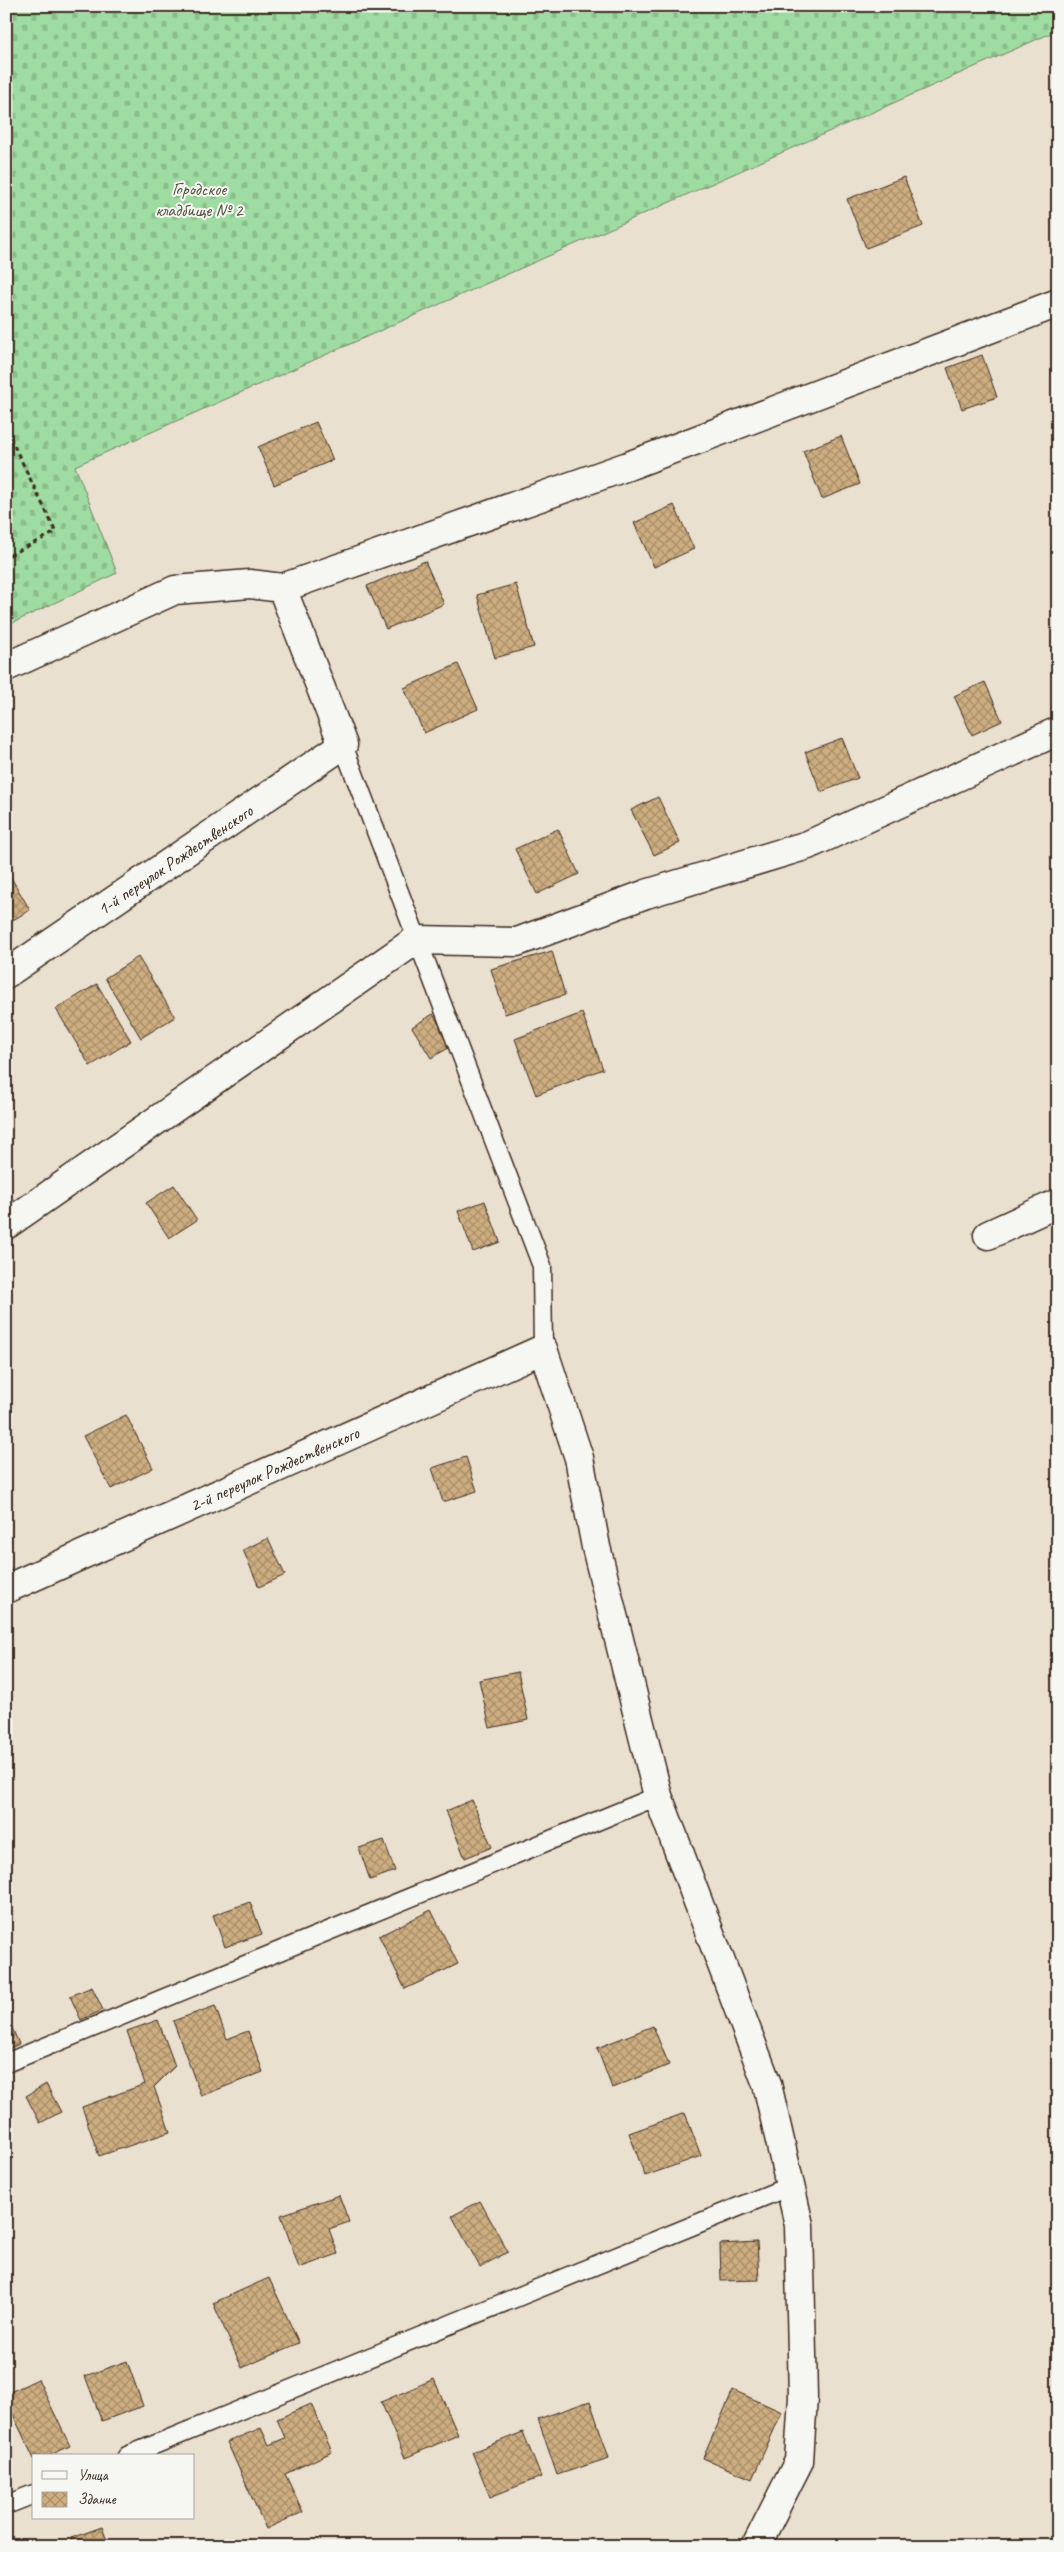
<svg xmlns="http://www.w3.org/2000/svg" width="1064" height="2552" font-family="Caveat,sans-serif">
  <defs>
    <pattern id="cemetery-stones" width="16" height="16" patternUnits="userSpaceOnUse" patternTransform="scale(1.25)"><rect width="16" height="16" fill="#9fdca2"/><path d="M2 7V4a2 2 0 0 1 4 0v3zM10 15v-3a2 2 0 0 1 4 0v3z" fill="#8abd8b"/></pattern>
    <pattern id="building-cross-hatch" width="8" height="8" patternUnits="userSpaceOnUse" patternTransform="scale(1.25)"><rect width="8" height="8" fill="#ceae81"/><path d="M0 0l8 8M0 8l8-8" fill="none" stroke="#a88e69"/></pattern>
  </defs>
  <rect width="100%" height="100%" fill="#eae0d0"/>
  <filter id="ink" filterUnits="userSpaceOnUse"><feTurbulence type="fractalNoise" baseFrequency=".02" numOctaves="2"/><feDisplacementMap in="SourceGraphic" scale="10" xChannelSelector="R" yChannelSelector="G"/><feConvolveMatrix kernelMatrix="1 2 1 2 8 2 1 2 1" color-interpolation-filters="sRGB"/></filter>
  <g filter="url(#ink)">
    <path fill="url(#cemetery-stones)" stroke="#6d8360" d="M6,6H1058V30L75,466L117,573L6,626Z"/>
    <path fill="url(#building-cross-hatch)" stroke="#3b2a1e" d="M904,177L923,226L866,248L847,199Z
      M982,355L997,397L962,409L947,368Z
      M316,422L333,460L274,485L258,447Z
      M841,436L860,484L822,499L803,451Z
      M674,505L694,549L654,567L634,523Z
      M425,561L444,604L386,629L367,586Z
      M516,584L534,647L495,658L477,595Z
      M458,664L478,709L424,733L404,688Z
      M985,682L1002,721L972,735L954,696Z
      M842,738L858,778L821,792L805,752Z
      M658,797L680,843L654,855L631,810Z
      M558,829L579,874L537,894L515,849Z
      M6,869L30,910L6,924Z
      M552,951L565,995L505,1014L491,969Z
      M138,957L175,1017L141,1038L105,978Z
      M97,984L131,1041L90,1066L56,1009Z
      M582,1013L603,1069L536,1095L515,1039Z
      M433,1014L452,1046L431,1058L412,1027Z
      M174,1185L197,1220L169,1238L146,1203Z
      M485,1201L500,1242L473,1252L458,1211Z
      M126,1415L153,1468L111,1489L83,1436Z
      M466,1457L477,1491L443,1502L432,1468Z
      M268,1538L285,1575L259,1587L243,1550Z
      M518,1672L528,1720L490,1728L479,1680Z
      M472,1800L492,1847L465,1858L446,1811Z
      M384,1840L395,1871L370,1880L359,1848Z
      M250,1902L262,1934L225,1947L213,1915Z
      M431,1910L458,1964L405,1989L379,1936Z
      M92,1987L103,2010L81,2020L70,1996Z
      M215,2006L227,2039L248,2031L263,2072L201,2096L173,2021Z
      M6,2014L19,2044L6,2050Z
      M158,2020L175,2066L154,2087L170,2132L99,2156L82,2107L145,2084L127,2031Z
      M653,2026L669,2065L612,2088L597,2048Z
      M46,2084L61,2112L40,2123L26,2096Z
      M685,2113L701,2156L645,2176L629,2133Z
      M339,2195L349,2222L329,2229L338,2254L299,2268L281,2215Z
      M480,2201L508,2252L480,2267L452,2216Z
      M757,2242L759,2280L721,2281L720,2244Z
      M269,2278L299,2343L242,2368L213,2303Z
      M127,2361L143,2406L102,2421L85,2376Z
      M38,2379L70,2446L48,2456H34V2459L6,2400V2394Z
      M434,2379L458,2435L405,2458L381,2402Z
      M733,2390L782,2412L752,2479L703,2458Z
      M590,2401L609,2458L557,2475L538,2419Z
      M311,2404L332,2452L285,2474L303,2512L266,2529L227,2442L261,2428L269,2445L285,2438L277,2419Z
      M523,2432L541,2477L490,2497L472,2452Z
      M102,2527L109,2546H74L71,2538Z"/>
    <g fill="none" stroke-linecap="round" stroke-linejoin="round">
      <defs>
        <path id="lane" d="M343,745L542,1266L543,1349
          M6,2063L658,1796
          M127,2456L790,2186
          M6,2505L34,2494"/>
        <g id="street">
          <path d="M282,588L628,466L1058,303"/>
          <path d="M6,667L175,590L250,584L282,588L343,745L6,974"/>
          <path d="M6,1225L416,940L517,942L646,894L808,845L1058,731"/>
          <path d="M988,1235L1058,1203"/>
          <path id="s1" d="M6,1589L543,1349L579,1458L596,1547L658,1796L767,2084L799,2225L803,2397L799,2461L756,2546"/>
        </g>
      </defs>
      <use href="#lane" stroke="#3b2a1e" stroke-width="21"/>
      <use href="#street" stroke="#3b2a1e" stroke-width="31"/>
      <path stroke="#3b2a1e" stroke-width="3" stroke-dasharray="5 4" stroke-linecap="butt" d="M6,429L56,532L6,557"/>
      <use href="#lane" stroke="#f6f6f2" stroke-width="18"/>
      <use href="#street" stroke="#f6f6f2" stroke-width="28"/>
    </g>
  </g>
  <g text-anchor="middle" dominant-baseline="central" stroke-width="4" stroke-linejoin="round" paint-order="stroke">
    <g font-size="18" fill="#54563f" stroke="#f6f6f2">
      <text x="199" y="189">Городское<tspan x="199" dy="21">кладбище № 2</tspan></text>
    </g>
    <g font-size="18" fill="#3b2a1e" stroke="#f6f6f2">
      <text transform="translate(175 860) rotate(-34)">1-й переулок Рождественского</text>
      <text stroke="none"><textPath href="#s1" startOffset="294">2-й переулок Рождественского</textPath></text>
    </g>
  </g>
  <rect width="1064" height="2552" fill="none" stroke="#f6f6f2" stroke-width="25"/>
  <rect x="12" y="12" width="1039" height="2527" fill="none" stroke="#3b2a1e" stroke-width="2" filter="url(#ink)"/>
  <rect x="32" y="2454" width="162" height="65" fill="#f6f6f2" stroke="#aba49d"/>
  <rect x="42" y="2471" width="25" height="8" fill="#f6f6f2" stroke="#aba49d"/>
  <text x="78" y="2480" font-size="15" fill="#3b2a1e">Улица</text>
  <rect x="42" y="2492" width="25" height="15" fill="url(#building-cross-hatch)" stroke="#aba49d"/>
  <text x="78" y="2504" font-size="15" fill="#3b2a1e">Здание</text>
</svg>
